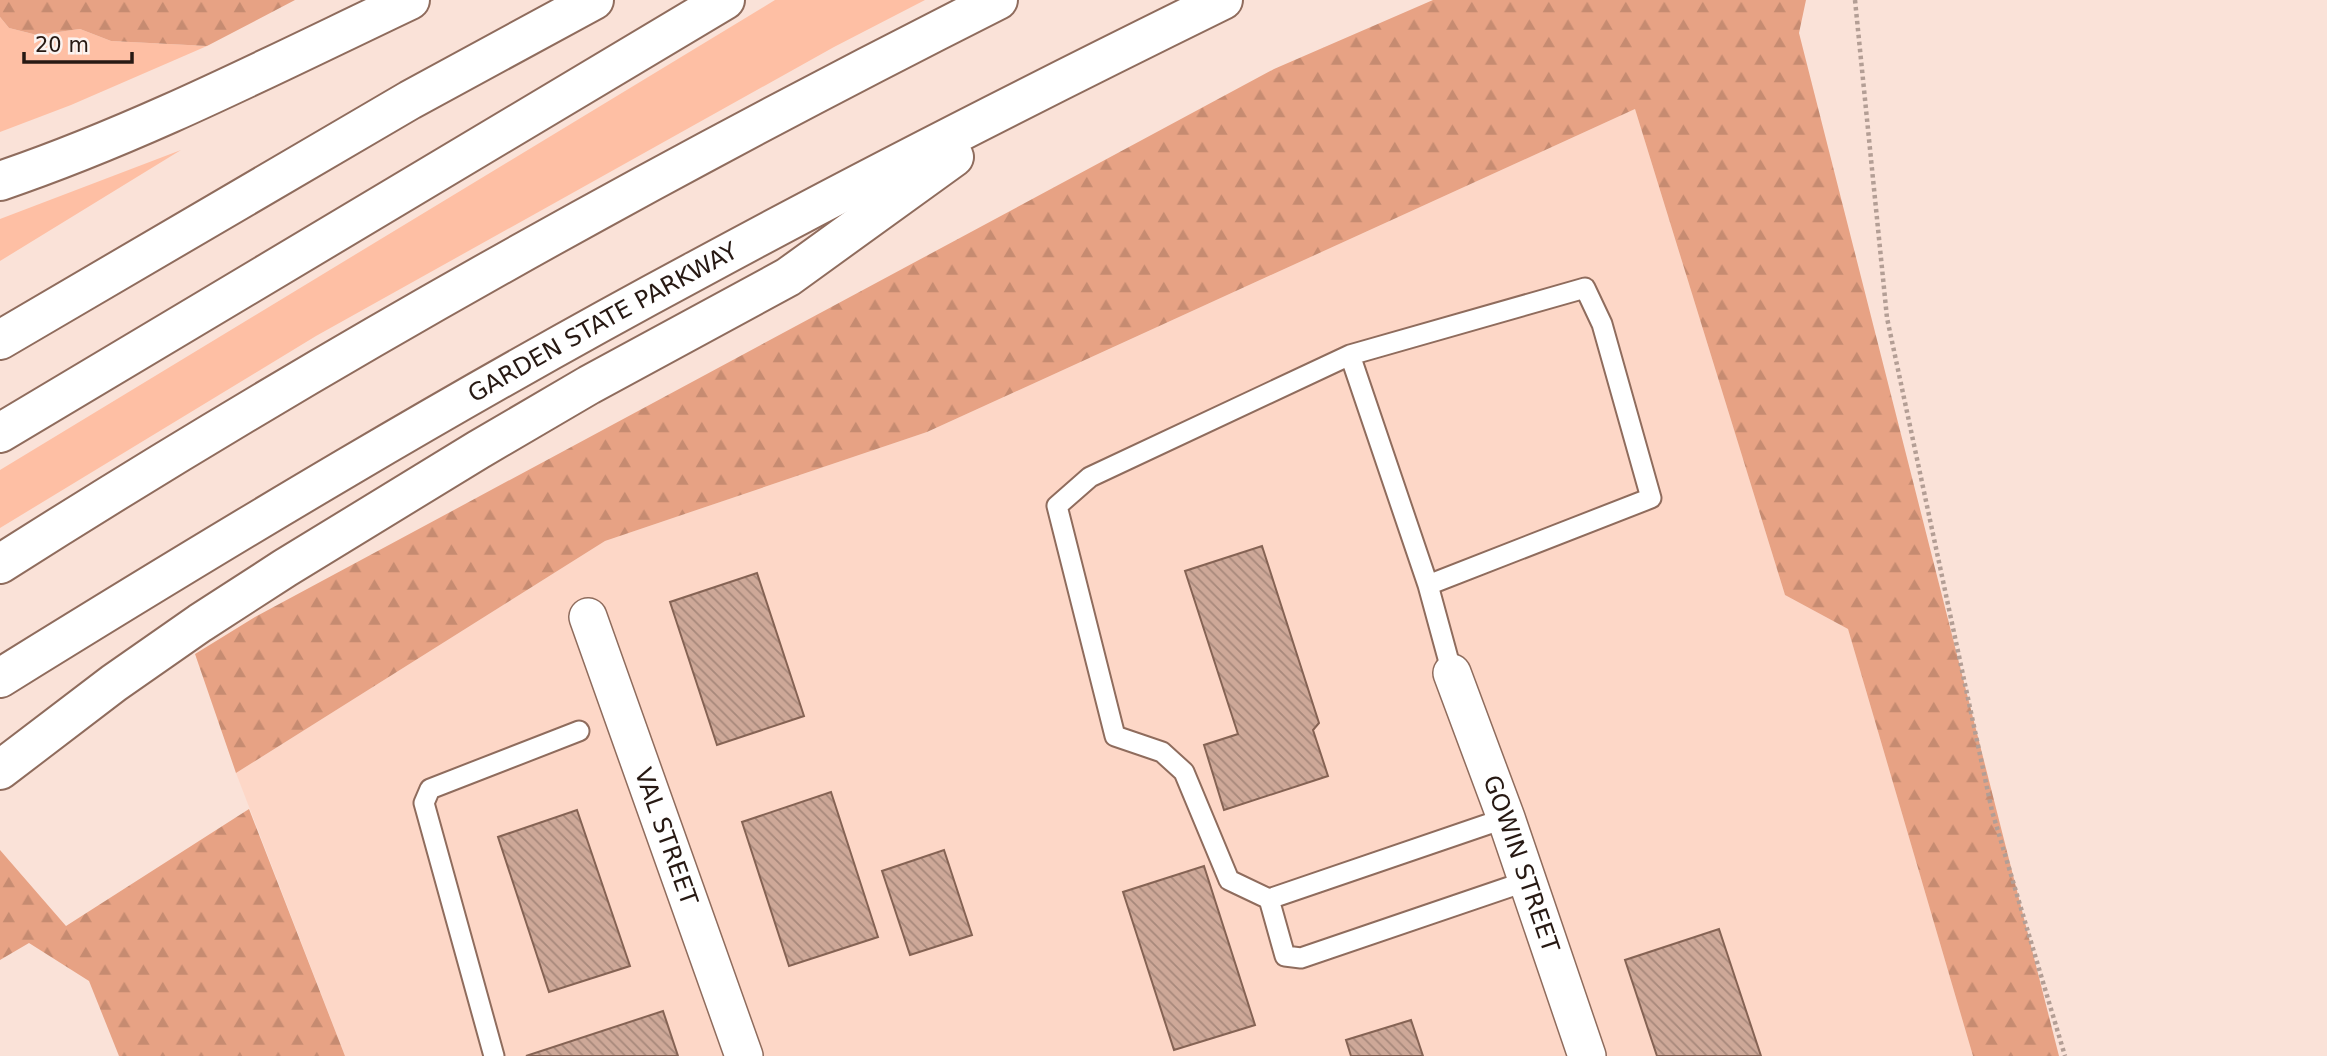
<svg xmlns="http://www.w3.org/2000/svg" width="2327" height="1056" font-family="'DejaVu Sans',sans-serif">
  <defs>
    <pattern id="forest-firs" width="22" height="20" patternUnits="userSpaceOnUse" patternTransform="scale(1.75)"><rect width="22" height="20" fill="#e7a284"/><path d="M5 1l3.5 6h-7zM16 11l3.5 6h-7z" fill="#c68b71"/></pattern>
    <pattern id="building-back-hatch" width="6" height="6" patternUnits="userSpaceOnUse" patternTransform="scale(1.75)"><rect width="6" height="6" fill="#cea898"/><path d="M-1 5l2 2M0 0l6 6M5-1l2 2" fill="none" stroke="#a7887b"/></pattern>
  </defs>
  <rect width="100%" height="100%" fill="#fae2d8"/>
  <path fill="#fdd7c7" d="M1635,109L1785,595L1848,629L1973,1056H345L236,773L605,541L927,432Z"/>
  <path fill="#febfa4" d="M775,0H925L834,47L316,336L0,528V470Z
    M0,17L9,28L37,35L80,29L111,41L207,46L71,105L0,132Z
    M181,150L0,261V219Z"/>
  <path fill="url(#forest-firs)" d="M0,0H295L207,46L111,41L80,29L37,35L9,28L0,17Z
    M1433,0H1806L1799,33L2059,1056H1973L1848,629L1785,595L1635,109L927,432L605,541L236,773L195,654L255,617L1274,69Z
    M249,809L345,1056H119L89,981L29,943L0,960V850L66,926Z"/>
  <path fill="url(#building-back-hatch)" stroke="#856354" stroke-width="2" d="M1262,546L1319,723L1313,730L1328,776L1224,810L1204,745L1238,734L1185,571Z
    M757,573L804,716L717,745L670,602Z
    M831,792L878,937L789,966L742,822Z
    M577,810L630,966L549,992L498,837Z
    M944,850L972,935L910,955L882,871Z
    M1204,866L1255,1025L1174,1050L1123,892Z
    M1719,929L1761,1056H1657L1625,960Z
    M663,1011L678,1056H526Z
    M1411,1020L1423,1056H1351L1346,1040Z"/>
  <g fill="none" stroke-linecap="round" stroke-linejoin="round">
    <defs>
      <path id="service" d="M1350,355L1090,477L1057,506L1115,736L1162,752L1184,772L1229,880L1269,899L1506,818
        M1428,585L1651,498L1602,324L1585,288L1350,355L1428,585L1452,673
        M1269,899L1285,956L1301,958L1527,881
        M494,1056L424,803L430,789L579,731"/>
      <g id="minor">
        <path id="s1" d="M588,617L744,1056"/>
        <path id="s2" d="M1452,673L1506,818L1587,1056"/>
      </g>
      <g id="motorway">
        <path d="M0,181C141,133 275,64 410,0"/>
        <path d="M0,340L410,100L594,0"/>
        <path d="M0,433L725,0"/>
        <path d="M0,564C322,359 657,172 998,0"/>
        <path id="s3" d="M0,678C229,536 460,397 697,270C870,176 1046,87 1223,0"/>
        <path d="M0,770L114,683L200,623L285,568L478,450L589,385L788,277L954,157"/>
      </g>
    </defs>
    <use href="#service" stroke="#8f6c5d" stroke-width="23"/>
    <use href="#minor" stroke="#8f6c5d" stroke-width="40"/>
    <use href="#motorway" stroke="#8f6c5d" stroke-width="42"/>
    <path stroke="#b39e95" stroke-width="4.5" stroke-dasharray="3.5 3.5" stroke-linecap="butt" d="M1855,0L1887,318L1992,811L2065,1056"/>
    <use href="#service" stroke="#fff" stroke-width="19"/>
    <use href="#minor" stroke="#fff" stroke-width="37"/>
    <use href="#motorway" stroke="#fff" stroke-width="38"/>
  </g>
  <g text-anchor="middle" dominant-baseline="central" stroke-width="5" stroke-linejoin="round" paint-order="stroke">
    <g font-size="24" fill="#271913" stroke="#fbf3f0">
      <text stroke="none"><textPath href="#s3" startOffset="700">GARDEN STATE PARKWAY</textPath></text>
      <text stroke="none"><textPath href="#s1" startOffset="233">VAL STREET</textPath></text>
      <text stroke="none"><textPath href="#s2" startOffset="203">GOWIN STREET</textPath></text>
    </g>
  </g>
  <path d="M24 52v10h108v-10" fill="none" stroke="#271913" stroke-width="3.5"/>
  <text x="35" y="52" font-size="21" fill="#271913" stroke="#fbf3f0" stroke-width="5" paint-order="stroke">20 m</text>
</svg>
